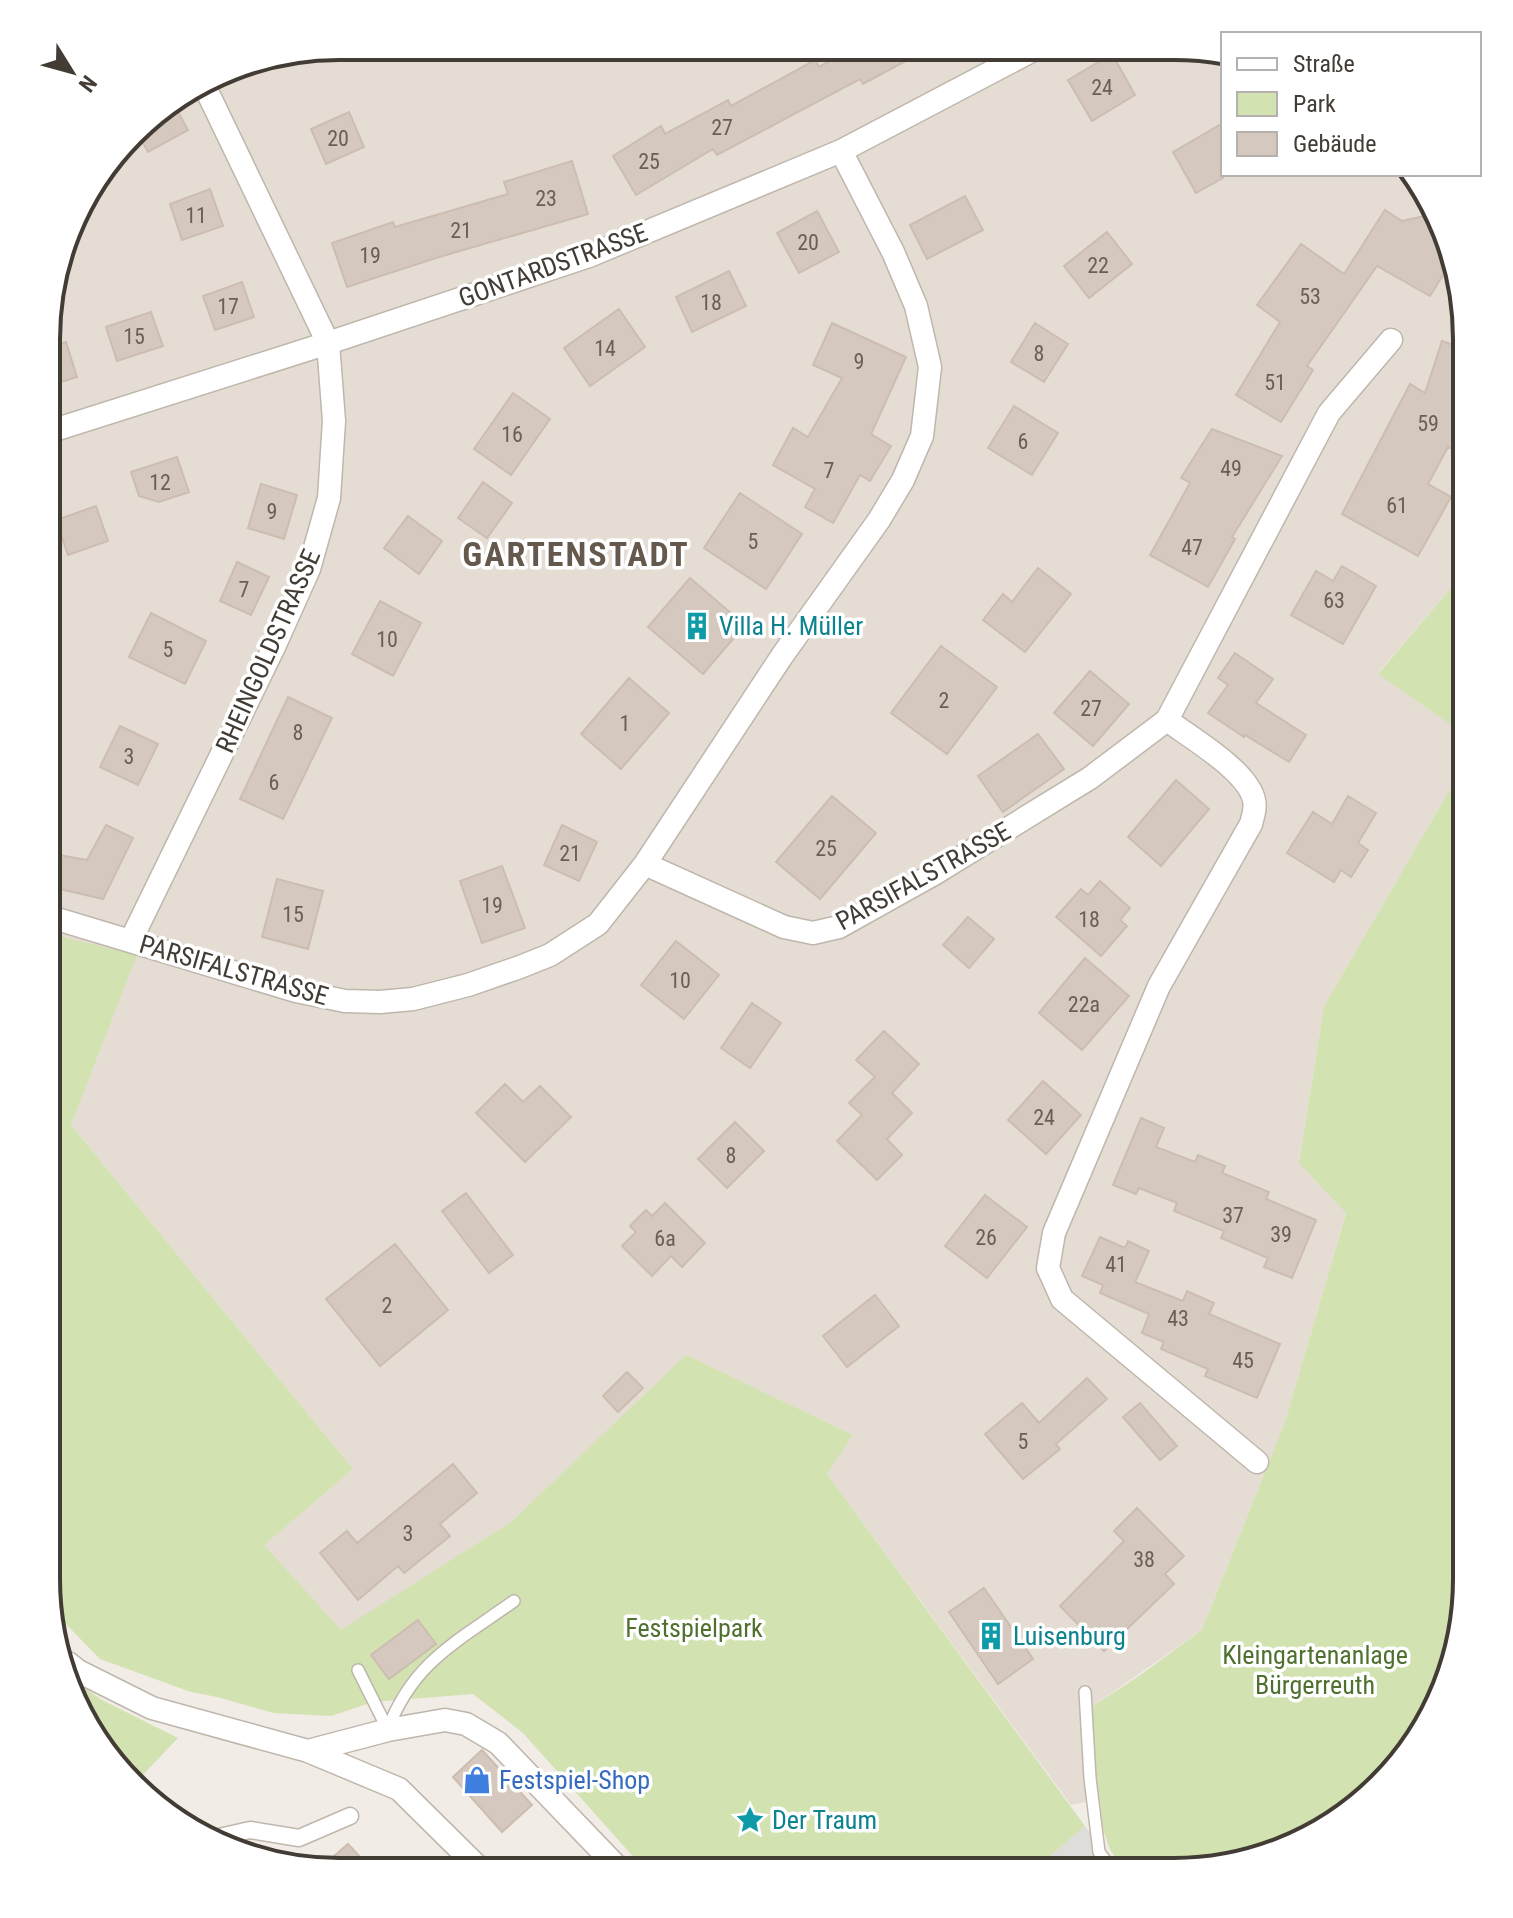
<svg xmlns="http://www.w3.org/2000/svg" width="1513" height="1918" font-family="'Roboto Condensed',sans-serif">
  <rect width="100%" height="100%" fill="#f1ece5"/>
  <path fill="#e5ddd4" d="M339,46L1213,49L1223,52V174H1411L1428,193L1467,338V569L1378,673L1467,736V760L1324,1006L1299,1162L1346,1212L1285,1422L1202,1630L1090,1708L1100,1799L1071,1805L827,1474L853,1435L686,1356L511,1522L341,1631L263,1545L353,1469L71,1125L136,956L47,933L49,300L85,193L146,118L244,62Z"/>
  <path fill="#d2e2b1" d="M1467,569V736L1378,674Z
    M1467,760L1466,1599L1418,1742L1320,1833L1193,1871H1126L1110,1850L1103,1829L1090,1708L1139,1676L1202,1630L1285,1422L1346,1213L1299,1163L1324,1006Z
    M47,933L137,955L71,1125L353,1469L264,1545L341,1630L511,1522L686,1355L853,1435L827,1474L1085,1826L1033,1871H646L523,1733L473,1694L373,1702L331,1716L274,1713L217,1697L191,1692L100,1659L55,1613L46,1580Z
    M73,1680L102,1700L178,1738L137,1781L85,1725Z"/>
  <path fill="#dfddda" d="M1085,1826L1119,1871H1033Z"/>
  <path fill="#d5c9bf" stroke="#ccbdb0" stroke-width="2" d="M854,48H930L863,84L860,79L717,155L713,149L636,195L613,156L661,126L665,134L728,100L731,106L815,60L819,67Z
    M1112,54L1135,95L1092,121L1068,80Z
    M173,103L188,130L148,152L136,130L146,118Z
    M349,112L364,147L326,164L311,129Z
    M1223,123V178L1196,193L1173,152Z
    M572,161L588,214L439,257L347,287L332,243L393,222L395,227L508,194L504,182Z
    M210,189L223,226L182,240L170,204Z
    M965,196L983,230L927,259L910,225Z
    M1385,210L1402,221L1434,214L1448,267L1430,296L1377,266L1307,366L1313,370L1281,422L1236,395L1280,322L1257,305L1301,244L1344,274Z
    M817,211L839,252L799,273L777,233Z
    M1107,232L1132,264L1089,298L1064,266Z
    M729,271L746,306L692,332L676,297Z
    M242,282L254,317L215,330L203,296Z
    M619,309L645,347L590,386L564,348Z
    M151,312L163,346L117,361L106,327Z
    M832,323L906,357L871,434L891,446L870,481L860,475L833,523L805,507L815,489L773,465L793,428L808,437L842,378L813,365Z
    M1035,323L1068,344L1044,382L1011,362Z
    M1442,341L1467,350V458L1448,447L1428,484L1451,497L1418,556L1342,514L1410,384L1425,393Z
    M66,342L77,377L48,386V348Z
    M513,393L550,419L511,475L474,449Z
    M1014,406L1058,433L1032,475L988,448Z
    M1212,429L1282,456L1232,537L1235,539L1208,587L1150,555L1190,483L1181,478Z
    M177,457L189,492L159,502L139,496L131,472Z
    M483,482L512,503L487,538L458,518Z
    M261,484L297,495L284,539L248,528Z
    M740,493L802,534L766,589L704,548Z
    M96,506L108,541L68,555L56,520Z
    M408,516L442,541L419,574L384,548Z
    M237,562L269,577L251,615L220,601Z
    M1342,566L1376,586L1343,644L1291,615L1316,571L1333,581Z
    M1038,568L1071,594L1025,652L983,620L1003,594L1012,602Z
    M690,578L745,625L703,674L648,627Z
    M380,601L421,623L393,676L352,654Z
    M151,613L206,641L185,684L129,657Z
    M941,646L997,687L947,754L891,713Z
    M1235,653L1273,679L1256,703L1306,735L1289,762L1245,735L1244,737L1208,713L1228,685L1218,678Z
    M1090,671L1129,704L1093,746L1054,713Z
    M629,678L669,713L621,769L581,734Z
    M288,697L332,718L283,819L240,799Z
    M120,726L158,744L138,785L100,767Z
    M1038,734L1064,769L1003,812L978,776Z
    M1176,780L1209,809L1161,866L1128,837Z
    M832,796L876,833L820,899L776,862Z
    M1348,796L1376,813L1358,843L1368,850L1351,877L1341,870L1334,882L1287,853L1313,812L1332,824Z
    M106,825L133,838L103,899L47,886V853L87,860Z
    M562,825L597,842L579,881L544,865Z
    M502,866L525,928L482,943L460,881Z
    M277,879L323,891L308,949L262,937Z
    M1100,881L1130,908L1120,920L1127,926L1101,956L1056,917L1081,889L1088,895Z
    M968,917L994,939L969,968L943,945Z
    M676,941L719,975L684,1019L641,985Z
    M1085,958L1129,996L1082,1050L1039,1013Z
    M752,1003L781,1023L750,1068L721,1048Z
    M884,1031L919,1064L892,1093L912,1113L887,1139L902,1155L877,1180L837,1141L862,1115L849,1103L875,1077L856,1060Z
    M1043,1081L1081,1115L1046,1154L1008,1120Z
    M505,1084L523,1102L540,1086L571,1117L525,1162L476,1113Z
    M1141,1118L1164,1128L1156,1147L1195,1162L1198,1155L1225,1166L1222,1173L1269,1192L1266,1199L1316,1220L1292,1278L1264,1267L1268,1258L1221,1238L1224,1231L1174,1211L1177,1203L1139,1188L1136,1194L1113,1185Z
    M735,1122L764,1151L727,1188L698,1159Z
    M466,1193L513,1255L489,1273L442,1211Z
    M985,1195L1027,1227L987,1278L945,1246Z
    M665,1203L705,1243L682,1267L671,1256L652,1276L622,1246L636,1232L630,1226L646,1210L652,1216Z
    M1100,1237L1125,1248L1128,1241L1149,1251L1135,1282L1183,1301L1187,1291L1214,1303L1209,1314L1280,1344L1257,1398L1205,1376L1208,1369L1161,1349L1164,1342L1142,1333L1149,1314L1100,1293L1103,1285L1082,1276Z
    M395,1244L448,1310L380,1366L326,1299Z
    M875,1295L899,1326L847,1367L823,1336Z
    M627,1372L643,1388L618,1412L603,1396Z
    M1087,1378L1107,1399L1056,1444L1060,1449L1023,1479L985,1434L1022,1403L1039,1423Z
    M1140,1403L1177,1446L1160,1460L1123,1417Z
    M453,1464L477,1493L440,1524L450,1536L404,1573L398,1566L358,1600L320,1553L347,1531L357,1543Z
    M1137,1508L1184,1556L1165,1574L1174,1584L1104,1651L1060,1606L1124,1541L1114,1531Z
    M984,1588L1033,1659L998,1684L949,1612Z
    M418,1620L436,1644L389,1679L371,1655Z
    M482,1750L532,1805L502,1832L453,1777Z
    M348,1844L373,1871H317Z"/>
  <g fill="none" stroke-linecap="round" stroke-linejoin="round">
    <defs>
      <path id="service" d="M358,1670L388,1730
        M1085,1692L1090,1778L1099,1852L1113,1871
        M388,1729C413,1662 458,1641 514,1601"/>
      <path id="pedestrian" d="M219,1837L250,1830L299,1838L350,1816"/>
      <path id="minor" d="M48,432L328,343L589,256L841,151L1037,48
        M1167,720C1191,738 1248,771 1254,800C1256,808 1253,816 1251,824L1159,986L1054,1233L1048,1268L1062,1299L1257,1462
        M645,864L784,927L813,933L839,927L934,874L1090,778L1167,720L1329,413L1391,340
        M47,916L296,991L345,1001L380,1002L413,999L468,985L520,967L550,955L598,924L645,864L782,656L879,520L903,480L922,436L930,367L916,306L893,252L841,151
        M131,940L274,647L309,569L329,498L334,421L328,343L204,85
        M68,1663L78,1671L152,1708L308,1751L399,1789L482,1871
        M308,1751L388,1730L445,1720L466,1724L498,1743L621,1871"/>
    </defs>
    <use href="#service" stroke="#bfb6ac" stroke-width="14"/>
    <use href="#pedestrian" stroke="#bfb6ac" stroke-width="19"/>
    <use href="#minor" stroke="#bfb6ac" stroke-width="25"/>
    <use href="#service" stroke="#fff" stroke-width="11"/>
    <use href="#pedestrian" stroke="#fff" stroke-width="16"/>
    <use href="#minor" stroke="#fff" stroke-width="22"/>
  </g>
  <defs>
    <symbol id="building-bare" viewBox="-9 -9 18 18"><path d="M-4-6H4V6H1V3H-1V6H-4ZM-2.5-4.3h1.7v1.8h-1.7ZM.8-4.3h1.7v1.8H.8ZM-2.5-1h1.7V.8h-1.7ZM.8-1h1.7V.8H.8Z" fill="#0f9aa8" stroke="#fff" stroke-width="2.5" paint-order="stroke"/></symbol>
    <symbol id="shop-bare" viewBox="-9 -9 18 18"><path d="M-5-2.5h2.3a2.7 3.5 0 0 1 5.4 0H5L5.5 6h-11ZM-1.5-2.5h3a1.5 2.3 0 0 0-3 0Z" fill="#3f7fe0" stroke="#fff" stroke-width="2.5" paint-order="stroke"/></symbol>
    <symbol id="sight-bare" viewBox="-9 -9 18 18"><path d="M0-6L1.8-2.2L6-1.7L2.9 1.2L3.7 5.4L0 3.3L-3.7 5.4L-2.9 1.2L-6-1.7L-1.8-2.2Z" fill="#0f9aa8" stroke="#fff" stroke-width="2.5" paint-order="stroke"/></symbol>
  </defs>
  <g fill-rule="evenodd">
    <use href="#building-bare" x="677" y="606" width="40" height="40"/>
    <use href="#building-bare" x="971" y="1616" width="40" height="40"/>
    <use href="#shop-bare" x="457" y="1760" width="40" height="40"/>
    <use href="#sight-bare" x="730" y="1800" width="40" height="40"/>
  </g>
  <g text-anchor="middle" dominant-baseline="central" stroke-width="7" stroke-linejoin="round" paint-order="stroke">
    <g font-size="22" fill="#685f58">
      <text x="1102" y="87">24</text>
      <text x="722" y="127">27</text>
      <text x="338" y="138">20</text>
      <text x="649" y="161">25</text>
      <text x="546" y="198">23</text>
      <text x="196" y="215">11</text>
      <text x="461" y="230">21</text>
      <text x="808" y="242">20</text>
      <text x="370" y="255">19</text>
      <text x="1098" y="265">22</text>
      <text x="1310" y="296">53</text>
      <text x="711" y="302">18</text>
      <text x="228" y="306">17</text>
      <text x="134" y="336">15</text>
      <text x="605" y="348">14</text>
      <text x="1039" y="353">8</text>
      <text x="859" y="361">9</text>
      <text x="1275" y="382">51</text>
      <text x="1428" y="423">59</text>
      <text x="512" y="434">16</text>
      <text x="1023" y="441">6</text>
      <text x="1231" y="468">49</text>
      <text x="829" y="470">7</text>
      <text x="160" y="482">12</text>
      <text x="1397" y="505">61</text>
      <text x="272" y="511">9</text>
      <text x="753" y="541">5</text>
      <text x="1192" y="547">47</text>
      <text x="244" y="589">7</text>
      <text x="1334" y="600">63</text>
      <text x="387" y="639">10</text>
      <text x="168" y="649">5</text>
      <text x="944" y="700">2</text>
      <text x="1091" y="708">27</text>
      <text x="625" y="723">1</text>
      <text x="298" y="732">8</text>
      <text x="129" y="756">3</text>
      <text x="274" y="782">6</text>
      <text x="826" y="848">25</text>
      <text x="570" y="853">21</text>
      <text x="492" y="905">19</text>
      <text x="293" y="914">15</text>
      <text x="1089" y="919">18</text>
      <text x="680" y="980">10</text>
      <text x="1084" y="1004">22a</text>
      <text x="1044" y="1117">24</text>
      <text x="731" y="1155">8</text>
      <text x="1233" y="1215">37</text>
      <text x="1281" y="1234">39</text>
      <text x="986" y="1237">26</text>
      <text x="665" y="1238">6a</text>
      <text x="1116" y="1264">41</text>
      <text x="387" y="1305">2</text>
      <text x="1178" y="1318">43</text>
      <text x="1243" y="1360">45</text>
      <text x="1023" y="1441">5</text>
      <text x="408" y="1533">3</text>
      <text x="1144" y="1559">38</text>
    </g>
    <g font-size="26" fill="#433c35" stroke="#fff">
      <text transform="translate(553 265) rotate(-20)">GONTARDSTRASSE</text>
      <text transform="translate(268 651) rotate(-66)">RHEINGOLDSTRASSE</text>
      <text transform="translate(923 876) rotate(-29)">PARSIFALSTRASSE</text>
      <text transform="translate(234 970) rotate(16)">PARSIFALSTRASSE</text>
    </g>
    <g font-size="26" fill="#0d838f" stroke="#fff" text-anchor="start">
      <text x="719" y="626">Villa H. Müller</text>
      <text x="1013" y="1636">Luisenburg</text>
      <text x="772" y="1820">Der Traum</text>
    </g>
    <g font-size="26" fill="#4f702e" stroke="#fff">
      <text x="694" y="1628">Festspielpark</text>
      <text x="1315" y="1655">Kleingartenanlage<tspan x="1315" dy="30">Bürgerreuth</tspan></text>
    </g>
    <g font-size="26" fill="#366cbe" stroke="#fff" text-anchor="start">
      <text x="499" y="1780">Festspiel-Shop</text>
    </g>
    <g font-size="34" font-weight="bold" letter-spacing="2" fill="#65594e" stroke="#fff">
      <text x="576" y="554">GARTENSTADT</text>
    </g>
  </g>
  <path d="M0 0H1513V1918H0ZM339 60H1174A279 279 0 0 1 1453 339V1579A279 279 0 0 1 1174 1858H339A279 279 0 0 1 60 1579V339A279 279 0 0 1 339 60Z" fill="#fff" fill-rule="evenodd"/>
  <path fill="none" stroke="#433c35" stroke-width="4" d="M339 60H1174A279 279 0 0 1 1453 339V1579A279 279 0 0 1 1174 1858H339A279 279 0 0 1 60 1579V339A279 279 0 0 1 339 60Z"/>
  <rect x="1221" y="32" width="260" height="144" fill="#ffffff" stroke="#b4b1ae" stroke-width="2"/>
  <rect x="1237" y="58" width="40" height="12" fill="#ffffff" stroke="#b4b1ae" stroke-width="2"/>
  <text x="1293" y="72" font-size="24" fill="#433c35">Straße</text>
  <rect x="1237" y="92" width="40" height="24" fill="#d2e2b1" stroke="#b4b1ae" stroke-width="2"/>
  <text x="1293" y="112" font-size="24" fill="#433c35">Park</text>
  <rect x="1237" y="132" width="40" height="24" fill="#d5c9bf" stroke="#b4b1ae" stroke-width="2"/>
  <text x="1293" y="152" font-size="24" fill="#433c35">Gebäude</text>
  <g transform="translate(72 72) rotate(127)" stroke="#ffffff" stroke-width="6" paint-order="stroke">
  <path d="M0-6L14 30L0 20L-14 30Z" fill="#433c35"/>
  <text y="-12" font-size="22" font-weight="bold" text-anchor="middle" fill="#433c35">N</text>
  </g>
</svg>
